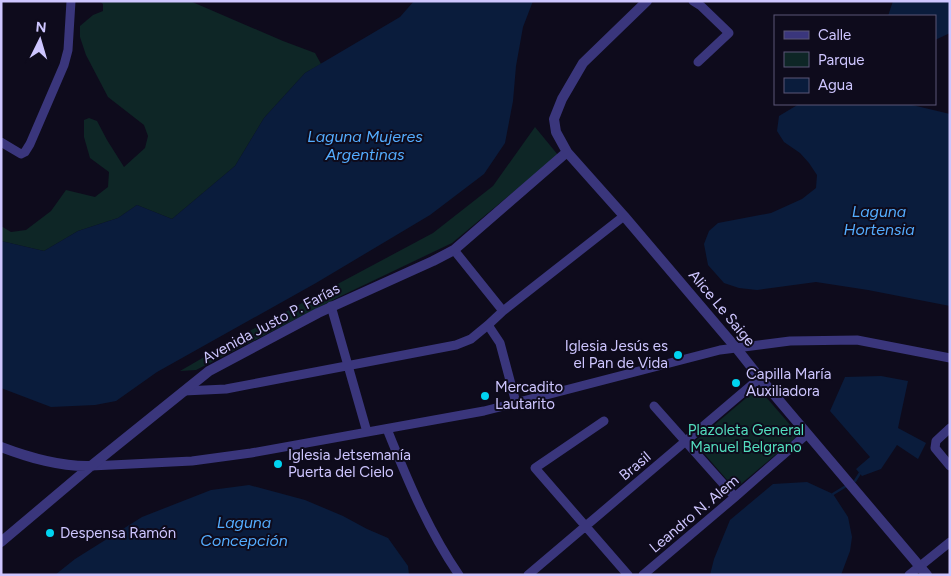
<svg xmlns="http://www.w3.org/2000/svg" width="951" height="576" font-family="Figtree,sans-serif">
  <rect width="100%" height="100%" fill="#0e0b1c"/>
  <path fill="#0e2626" d="M99,1H190L283,41L315,53L321,64L305,73L264,118L235,166L172,219L137,205L118,218L78,231L44,251L1,241V226L11,232L26,230L51,211L66,190L95,197L108,187L109,172L90,158L84,137V120L89,118L97,121L107,140L124,167L145,148L148,136L144,125L108,97L86,55L80,37V26L93,15L103,11V4Z
    M535,127L558,155L452,243L341,296L196,370L180,371L244,334L433,233L493,186Z
    M758,388L799,435L735,489L694,442Z"/>
  <path fill="#0a1c3c" d="M414,1H533L523,27L516,66L513,101L505,143L484,174L430,215L316,283L157,372L116,401L95,405L51,407L1,388V241L44,251L78,231L118,218L137,205L172,219L235,166L264,118L305,73L400,17Z
    M893,1H950V33L935,40V16H888Z
    M799,104H908L950,114V306L868,290L816,282L757,290L739,288L724,283L708,265L704,244L709,231L718,223L771,213L802,199L816,188L817,175L809,163L800,153L784,142L777,131L779,116Z
    M881,376L908,381L898,428L926,443L918,459L897,445L881,469L862,476L856,469L870,457L830,411L845,377Z
    M807,482L833,494L848,517L852,537L850,551L841,575H710L714,559L730,520L773,484Z
    M249,485L305,500L343,516L367,529L388,538L408,566L409,575H55L75,559L142,517L211,490Z"/>
  <g fill="none" stroke-linecap="round" stroke-linejoin="round">
    <path stroke="#0a1c3c" stroke-width="2.5" d="M855,481L860,473
      M833,494L846,486"/>
    <path stroke="#3a367c" stroke-width="9" d="M693,1L701,6L729,33L698,62
      M1,142L21,154L25,152L30,144L64,65L68,50L71,1
      M454,250L503,311
      M331,306L367,432
      M488,325L500,343L516,403
      M184,391L226,389L456,345L471,339L488,325L503,311L624,216
      M654,406L735,497
      M604,421L535,468L628,575
      M950,428L936,441L935,448L950,466
      M387,429C407,479 428,530 459,575
      M91,466L192,461L251,453L484,411L720,350L790,341L857,340L950,358
      M528,575L760,378
      M643,575L735,497L807,434
      M909,575L950,542"/>
    <path stroke="#3a367c" stroke-width="10" d="M647,1L583,63L562,99L554,119L556,132L567,152L624,216L737,349L760,378L927,575
      M1,447C30,458 60,467 91,466
      M1,542L91,466L209,371L318,313L433,261L454,250L567,152"/>
  </g>
  <g fill="#00d4f1" stroke="#0e0b1c" stroke-width="2">
    <circle cx="678" cy="355" r="5"/>
    <circle cx="736" cy="383" r="5"/>
    <circle cx="485" cy="396" r="5"/>
    <circle cx="278" cy="464" r="5"/>
    <circle cx="50" cy="533" r="5"/>
  </g>
  <g text-anchor="middle" dominant-baseline="central" stroke-width="4" stroke-linejoin="round" paint-order="stroke">
    <g font-size="15" fill="#cec6ff" stroke="#0e0b1c">
      <text transform="translate(722 308) rotate(50)">Alice Le Saige</text>
      <text transform="translate(271 323) rotate(-28)">Avenida Justo P. Farías</text>
      <text transform="translate(635 466) rotate(-40)">Brasil</text>
      <text transform="translate(694 514) rotate(-40)">Leandro N. Alem</text>
    </g>
    <g font-size="15" fill="#cec6ff" stroke="#0e0b1c" text-anchor="start">
      <text x="668" y="346" text-anchor="end">Iglesia Jesús es<tspan x="668" dy="17">el Pan de Vida</tspan></text>
      <text x="746" y="374">Capilla María<tspan x="746" dy="17">Auxiliadora</tspan></text>
      <text x="495" y="387">Mercadito<tspan x="495" dy="17">Lautarito</tspan></text>
      <text x="288" y="455">Iglesia Jetsemanía<tspan x="288" dy="17">Puerta del Cielo</tspan></text>
      <text x="60" y="533">Despensa Ramón</text>
    </g>
    <g font-size="15" fill="#53debe" stroke="#0e0b1c">
      <text x="746" y="430">Plazoleta General<tspan x="746" dy="17">Manuel Belgrano</tspan></text>
    </g>
    <g font-size="16" font-style="italic" fill="#54adff" stroke="#0e0b1c">
      <text x="365" y="136">Laguna Mujeres<tspan x="365" dy="18">Argentinas</tspan></text>
      <text x="879" y="211">Laguna<tspan x="879" dy="18">Hortensia</tspan></text>
      <text x="244" y="522">Laguna<tspan x="244" dy="18">Concepción</tspan></text>
    </g>
  </g>
  <rect width="951" height="576" fill="none" stroke="#cec6ff" stroke-width="5"/>
  <rect x="774" y="15" width="162" height="90" fill="#0e0b1c" stroke="#5b5677"/>
  <rect x="784" y="31" width="25" height="8" fill="#3a367c" stroke="#5b5677"/>
  <text x="818" y="40" font-size="15" fill="#cec6ff">Calle</text>
  <rect x="784" y="52" width="25" height="15" fill="#0e2626" stroke="#5b5677"/>
  <text x="818" y="65" font-size="15" fill="#cec6ff">Parque</text>
  <rect x="784" y="78" width="25" height="15" fill="#0a1c3c" stroke="#5b5677"/>
  <text x="818" y="90" font-size="15" fill="#cec6ff">Agua</text>
  <g transform="translate(40 40) rotate(5)" stroke="#0e0b1c" stroke-width="4" paint-order="stroke">
  <path d="M0-4L9 19L0 12L-9 19Z" fill="#cec6ff"/>
  <text y="-8" font-size="14" font-weight="bold" text-anchor="middle" fill="#cec6ff">N</text>
  </g>
</svg>
